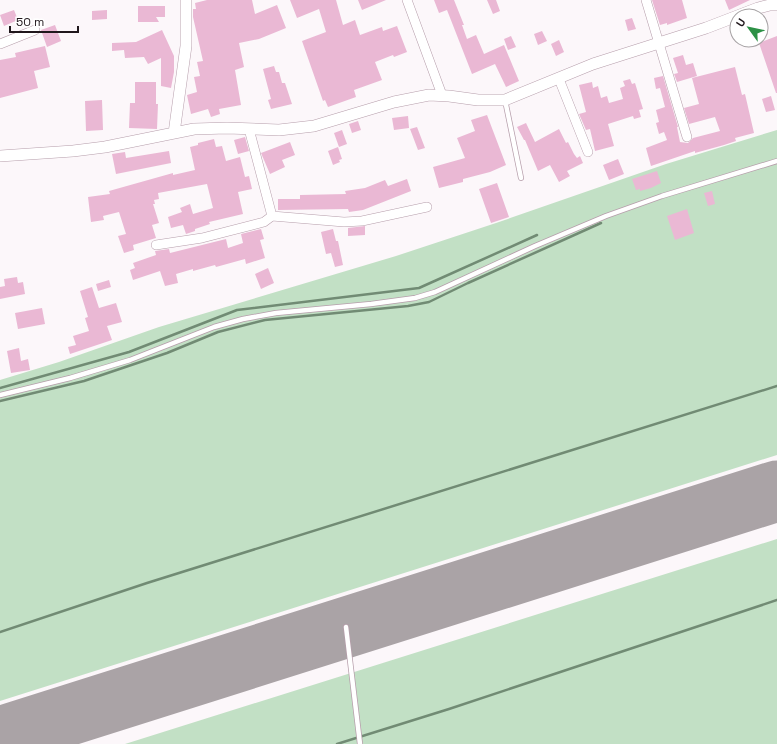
<svg xmlns="http://www.w3.org/2000/svg" width="777" height="744" font-family="'Space Grotesk',sans-serif">
  <rect width="100%" height="100%" fill="#fcf7fa"/>
  <path fill="#c2e0c5" d="M777,130V455L0,701V380L59,362L159,327L396,256L496,223L666,164Z
    M777,539V744H125Z"/>
  <g fill="none" stroke-linecap="round" stroke-linejoin="round">
    <path stroke="#718b74" stroke-width="2.5" d="M0,388L129,352L237,310L419,288L537,235
      M0,401L84,381L167,353L218,332L265,320L408,306L429,302L468,283L601,223
      M0,632L147,583L777,386
      M337,744L449,709L777,600"/>
    <path stroke="#aaa3a6" stroke-width="61" d="M0,737L777,491"/>
  </g>
  <path fill="#eab8d4" d="M207,0H252L255,14L277,5L286,28L259,39L239,43L244,67L235,70L241,105L219,109L220,114L211,117L208,109L191,114L187,95L197,92L194,77L200,76L197,62L203,61L193,17V9H196L195,3Z
    M290,0H336L343,25L355,20L360,35L382,27L383,31L397,26L407,52L394,57L393,55L375,62L382,80L354,90L356,97L328,107L325,100L323,101L302,41L326,32L319,9L297,18Z
    M358,0H386L362,10Z
    M434,0H454L464,25H462L467,39L476,35L484,54L504,45L519,81L506,87L495,64L472,74L447,10L439,13Z
    M487,0H496L500,11L493,14Z
    M652,0H682L687,18L667,25V23L660,25Z
    M725,0H750L729,10Z
    M138,6H165V17H156L159,22H138Z
    M14,10L18,20L4,26L0,15Z
    M107,10V19L92,20V11Z
    M632,18L636,29L628,31L625,20Z
    M55,25L61,41L47,47L41,30Z
    M162,30L174,56V72L171,88L161,86V58L148,64L144,57L125,58L124,50L112,51V43L136,42Z
    M542,31L547,41L538,45L534,34Z
    M511,36L516,47L508,50L504,39Z
    M777,36V93H776L759,43Z
    M559,40L564,52L556,56L551,44Z
    M45,46L50,67L34,71L38,88L0,98V60L16,57L15,53Z
    M683,55L686,65L693,63L697,76L677,82L674,74L678,73L673,58Z
    M274,66L276,72H279L282,83H285L292,104L271,109L268,100L271,99L263,69Z
    M735,67L742,95L745,94L754,133L735,138L736,141L724,145L695,153V151L651,166L646,148L667,140L664,132L659,134L656,123L659,122L656,110L665,107L660,88L656,89L654,78L663,76L678,127H677L680,142L688,143L693,138L720,131L715,117L689,124L684,108L699,104L692,78Z
    M630,79L632,84L635,83L643,109L639,110L641,117L634,119L633,116L608,124L614,146L595,151L590,129L586,130L579,114L586,112L579,85L592,82L593,88L598,86L601,98L607,96L609,103L623,99L620,88L625,86L623,81Z
    M135,82H156V104H158L157,129L129,128L130,103H135Z
    M771,96L775,110L766,112L762,99Z
    M102,100L103,130L86,131L85,101Z
    M487,115L506,165L490,172L463,179V182L439,188L433,167L465,158L457,138L475,131L471,120Z
    M408,116L409,128L394,130L392,118Z
    M358,121L361,130L352,133L349,124Z
    M526,123L535,142L559,129L566,143L568,142L574,154L577,158L580,156L583,163L567,171L570,176L559,182L550,165L538,171L525,140H524L517,127Z
    M417,127L425,148L418,150L410,129Z
    M342,130L347,144L339,147L334,133Z
    M245,137L249,151L238,154L234,140Z
    M214,139L216,147L222,146L226,161L240,157L245,177L249,176L252,189L238,192L243,214L209,222L210,224L195,229V231L186,234L183,225L171,228L168,217L182,212L180,208L190,204L193,214L213,208L207,184L158,193L159,199L154,200L155,204H153L159,223L152,225L156,238L133,245L134,250L124,253L118,236L126,234L119,212L103,216L104,220L91,222L88,197L110,194L109,191L173,173V175L195,170L190,147L198,145V143Z
    M290,142L295,155L282,160L285,167L270,174L261,153Z
    M338,147L342,159L339,160L340,162L333,165L328,151Z
    M169,151L171,163L116,174L112,154L125,152L126,158Z
    M618,159L624,174L609,180L603,165Z
    M657,171L661,183L651,188L640,191V189L636,190L632,179Z
    M407,179L411,191L363,210L349,212L348,209L278,210V199H300V195L346,194L345,191L365,188L385,180L388,186Z
    M497,183L509,217L491,223L479,189Z
    M712,191L715,204L708,206L704,193Z
    M687,209L694,233L675,240L667,216Z
    M365,226V235L348,236V228Z
    M261,229L264,239L260,240L265,258L246,264L245,259L216,267L215,265L193,271V269L176,274L178,283L165,286L160,271L133,280L130,270L135,268L133,263L156,255L155,251L169,249L170,253L226,239L228,248L243,243L241,234Z
    M333,229L336,241H338L343,265L335,267L331,253L326,254L321,232Z
    M268,268L274,283L261,289L255,274Z
    M17,277L18,283L23,282L25,294L0,299V287L5,286L4,279Z
    M109,280L111,287L98,291L96,284Z
    M92,287L99,308L116,303L122,322L107,326L112,340L70,354L68,347L76,345L73,336L89,331L85,318L88,317L80,291Z
    M42,308L45,324L18,329L15,313Z
    M19,348L21,361L28,359L30,370L11,373L7,351Z"/>
  <g fill="none" stroke-linecap="round" stroke-linejoin="round">
    <defs>
      <path id="service" d="M505,100L521,178
        M0,395L70,378L130,360L214,327L243,319L276,313L371,304L415,298L435,292L535,246L606,216L662,196L777,161
        M346,627L360,744"/>
      <path id="minor" d="M407,0L442,95
        M646,0L687,137
        M0,44L35,30
        M559,79L588,152
        M249,129L272,216
        M156,245L202,238L264,222L272,216L344,222L362,221L427,207"/>
      <path id="tertiary" d="M174,133L186,46V0
        M0,156L73,151L105,147L194,129L227,128L279,130L314,126L394,102L429,95L449,96L478,100H505L593,64L706,28L758,8L770,5H777"/>
    </defs>
    <use href="#service" stroke="#b69eab" stroke-width="6"/>
    <use href="#minor" stroke="#b69eab" stroke-width="10"/>
    <use href="#tertiary" stroke="#b69eab" stroke-width="12"/>
    <use href="#service" stroke="#fff" stroke-width="4.5"/>
    <use href="#minor" stroke="#fff" stroke-width="9"/>
    <use href="#tertiary" stroke="#fff" stroke-width="11"/>
  </g>
  <g transform="translate(749 28) rotate(303)"><circle r="19" fill="#ffffff" stroke="#a6a2a4"/>
  <path d="M0-3L7 15L0 10L-7 15Z" fill="#2d9146"/>
  <text y="-6" font-size="11" font-weight="bold" text-anchor="middle" fill="#20171c">U</text>
  </g>
  <path d="M10 26v6h68v-6" fill="none" stroke="#20171c" stroke-width="2"/>
  <text x="16" y="26" font-size="12" fill="#20171c" stroke="#ffffff" stroke-width="3" paint-order="stroke">50 m</text>
</svg>
